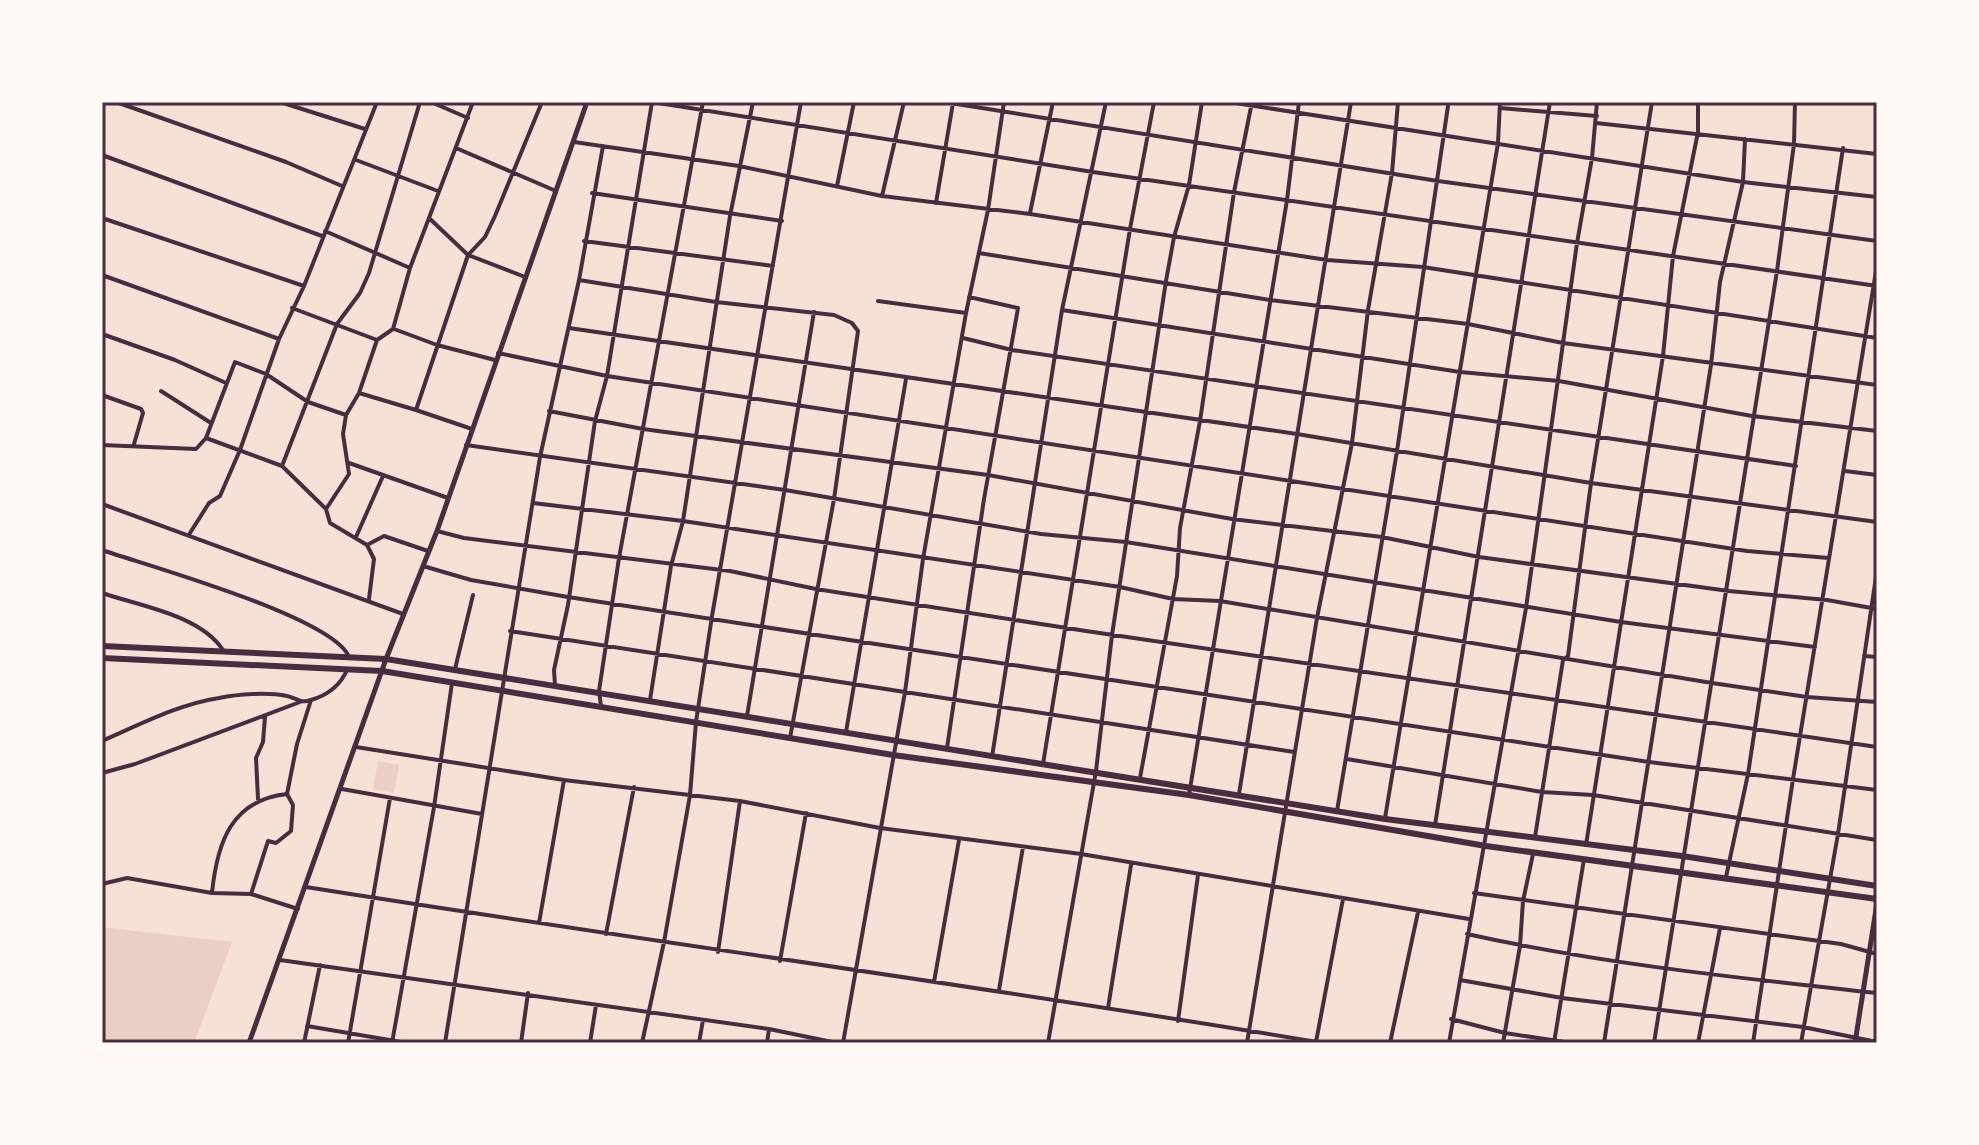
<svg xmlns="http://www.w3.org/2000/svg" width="1979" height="1145" font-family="Barlow,sans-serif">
  <rect width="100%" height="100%" fill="#f7e1d7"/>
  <path fill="#ebcfc5" d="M378,761L399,765L394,793L373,789Z
    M102,927L232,942L194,1043H102Z"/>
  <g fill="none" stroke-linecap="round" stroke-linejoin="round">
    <path stroke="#4a2c40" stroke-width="4" d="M116,102L286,162L342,186
      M280,102L365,129
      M431,102L468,118
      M652,102L1093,172L1877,286
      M944,102L1438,181L1877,241
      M1229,102L1743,182L1877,197
      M1751,102V103
      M1500,108L1597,116
      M1596,123L1877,154
      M574,142L739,166L882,196L1030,214L1327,260L1423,267L1877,338
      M456,148L556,191
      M102,155L322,236
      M356,160L438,191
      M837,186L854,102
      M592,193L782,221
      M882,196L904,102
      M936,203L953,103
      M1030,213L1053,102
      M102,218L304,286
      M429,218L468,255L525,277
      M325,231L410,268
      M584,241L773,266
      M979,253L1270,300L1468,324L1563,343L1877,385
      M102,275L279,339
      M579,280L716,302L834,315L852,323L858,331L834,499L790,738
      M878,301L966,313
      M292,308L377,340
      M1062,310L1460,372L1559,381L1752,416L1877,431
      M569,328L1297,434L1591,483L1877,522
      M394,329L437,345L495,360
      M102,334L175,360L226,383
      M963,338L1012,350L1796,466
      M498,353L607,376L1747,551L1829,558
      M161,391L211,423
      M359,393L416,410
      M102,395L141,409L143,413L134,444
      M549,411L643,429L988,475L1232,519L1382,537L1479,557L1729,591L1827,600L1877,609
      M472,429L416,410L468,255L485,237L495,216L542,102
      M206,438L235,362L266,374L308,402L346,415
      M102,445L196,449L206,438L282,466L326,509L330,523L367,545L384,536L428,551
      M466,445L785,490L1041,534L1126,542L1621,622L1815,647
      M349,463L448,498
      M282,466L337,324L360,293L369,273L420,102
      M1845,471L1877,475
      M533,503L683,521L1120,587L1173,599L1220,601L1712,683L1807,697L1877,702
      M102,504L403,614
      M326,509L349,474L343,434L346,415L359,393L377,340L393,329L410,268L473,102
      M437,531L464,538L730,571L816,589L1086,631L1877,747
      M190,533L209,503L220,496L240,450L279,339L304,286L377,102
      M356,537L383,476
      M367,545L374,559L369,599
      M102,550C148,566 333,617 349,657
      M423,566L471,580L568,597L1649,762L1877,790
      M102,593C140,606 200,615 223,650
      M510,631L1294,752
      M1864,656L1877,657
      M455,669L473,595
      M555,685L554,670L568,605L595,421L607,376L652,102
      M650,700L671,566L683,521L730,216L753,102
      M601,706L599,691L619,558L703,102
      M747,716L814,312
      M846,732L906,379
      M102,741C139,725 179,704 219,698C238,694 268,692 287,696C297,698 300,704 311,700C328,695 340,686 347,670
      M356,747L564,780L740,801L880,828L1081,854L1469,919
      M947,748L984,499L1018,308L969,297
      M992,757L1062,310L1106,102
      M1347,759L1542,792L1593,795L1877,840
      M1043,764L1130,229L1154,102
      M102,773L135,764L300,702
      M1140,778L1177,576L1180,528L1200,421L1234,192L1252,102
      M342,789L482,814
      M1239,794L1351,102
      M1189,795L1287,200L1299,102
      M258,799L256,758L263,742L265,717
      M1337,811L1397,451L1448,106
      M1385,818L1498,143L1500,102
      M1435,825L1550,102
      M1535,837L1563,660L1568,656L1591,483L1652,102
      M1586,845L1663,356L1673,256L1698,132V102
      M1726,877L1748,774L1843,148
      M102,884L127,878L212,893L251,894L298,909
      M306,887C645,941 984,986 1323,1043
      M212,893C217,843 231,800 287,794
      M1474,893L1841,944L1877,954
      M251,894L268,841L276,843L291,831L293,805L287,794L297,744L311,700
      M539,923L564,780
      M606,934L634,787
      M1467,934C1602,964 1740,978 1877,993
      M718,952L740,801
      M280,960L769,1029L837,1043
      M780,961L806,813
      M1460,980L1562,998L1803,1027L1877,1042
      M934,982L959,840
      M999,990L1023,847
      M1108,1008L1131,865
      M1451,1019L1505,1033L1571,1043
      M1178,1021L1198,875
      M307,1026L407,1043
      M1316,1042L1343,899
      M304,1043L320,965
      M348,1043L390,798
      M392,1043L434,807L452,683
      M445,1043L540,457L579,280L603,146
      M521,1043L528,993
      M590,1043L596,1005
      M642,1043L664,942L690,795L696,722L712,616L801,102
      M699,1043L703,1020
      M767,1043L769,1029
      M843,1043L905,692L923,559L966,313L988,210L1004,102
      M1048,1043L1096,771L1112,635L1166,281L1174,237L1189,185L1202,102
      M1247,1043L1317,618L1352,443L1368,310L1392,173L1398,102
      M1390,1043L1418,912
      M1449,1043L1526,608L1577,243L1592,158L1597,102
      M1503,1043L1520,946L1523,901L1533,854
      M1554,1043L1584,859
      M1604,1043L1711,365L1720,282L1743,182L1745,139
      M1654,1043L1777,271L1794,144L1795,102
      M1698,1043L1720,928
      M1753,1043L1793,779L1877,265
      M1801,1043L1838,834L1877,570"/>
    <path stroke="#4a2c40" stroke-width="5" d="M249,1043L386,659L437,531L587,102
      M1855,1043L1877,903"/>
    <path stroke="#4a2c40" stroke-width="6" d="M102,646L386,659L1385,819L1682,856L1877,886
      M102,658L382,671L893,755L1189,795L1486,846L1877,899"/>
  </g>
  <rect width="1979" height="1145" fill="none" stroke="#fffaf5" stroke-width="208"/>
  <rect x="104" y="104" width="1771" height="937" fill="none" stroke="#4a2c40" stroke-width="3"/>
</svg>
